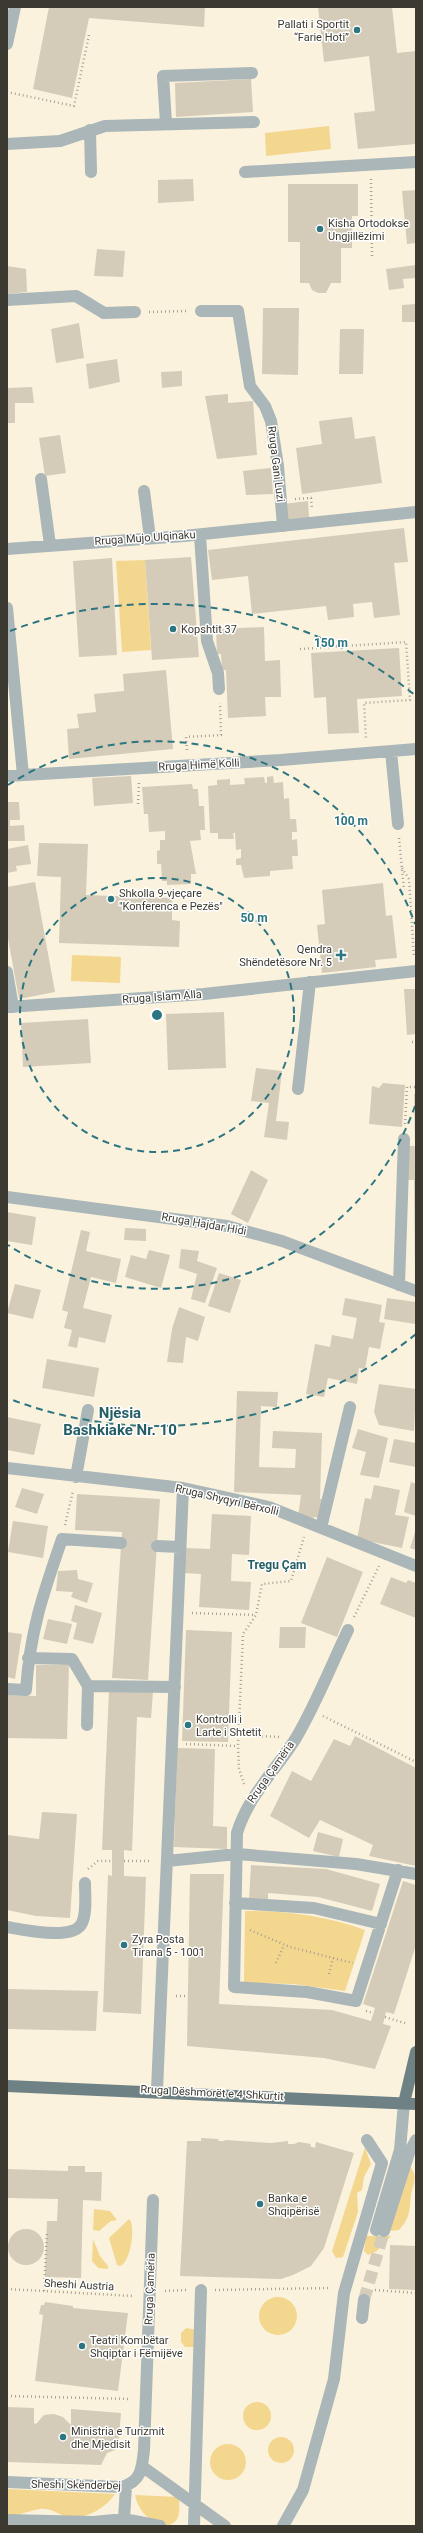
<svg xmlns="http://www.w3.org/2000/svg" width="423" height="2533" font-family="Roboto,sans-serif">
  <rect width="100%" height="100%" fill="#faf2dd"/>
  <path fill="#f4d78f" d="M329,126L331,149L266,156L265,133Z
    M145,560L151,650L122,652L116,561Z
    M72,955L121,957L120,983L71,981Z
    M245,1911C285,1910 328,1916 365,1930L345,1991L293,1984L244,1983Z
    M365,2147L371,2164L364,2177L362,2190L357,2193L358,2212L343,2257L336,2258L332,2251Z
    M409,2166C419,2175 413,2185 411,2195C409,2211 411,2217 399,2230L389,2231Z
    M94,2209L110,2211L117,2220L111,2221L99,2231L93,2230Z
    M129,2219C136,2224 131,2263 120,2266L117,2265L109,2238Z
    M366,2236H391L377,2251L368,2255L364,2251Z
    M93,2239L100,2256L108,2266V2269L98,2268L92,2261Z
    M259 2316a19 19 0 1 1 38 0a19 19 0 1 1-38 0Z
    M186,2328L197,2330L195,2347H185L181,2342V2333Z
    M243 2416a14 14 0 1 1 28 0a14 14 0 1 1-28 0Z
    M268 2450a13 13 0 1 1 26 0a13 13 0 1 1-26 0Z
    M210 2462a18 18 0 1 1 36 0a18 18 0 1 1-36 0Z
    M7,2489L115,2494C105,2509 82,2522 64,2516C56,2513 50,2508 40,2509C28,2511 19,2516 7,2515Z
    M135,2495L179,2497C179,2508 182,2521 169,2525C152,2526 138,2511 135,2495Z"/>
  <path fill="#d4ccb8" d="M49,7H205L204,27L89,18L72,98L33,89Z
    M318,7H392L397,53L416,51V144L358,149L354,113L375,111L369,56L324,62Z
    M251,79L253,112L176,117L175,83Z
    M193,179L194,201L158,203V180Z
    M288,184H358V216H352V248H341V283H331L326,293H318L312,290L309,283H300V242H288Z
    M416,190V243L407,244L402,191Z
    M97,249L125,251L123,277L94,276Z
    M416,265V278L403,279L404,288L389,290L386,269Z
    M7,266L26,269L27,292L7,294Z
    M416,304V322H402V305Z
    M263,308H299L298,375L262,374Z
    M79,323L84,358L56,363L51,329Z
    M340,329H364L363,374H339Z
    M117,359L120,382L89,389L86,364Z
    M182,371V386L162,388L161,372Z
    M32,387L34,403H15V423H7V388Z
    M228,394V403L253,401L257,455L217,459L205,396Z
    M352,417L355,439L375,436L382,483L302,494L296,448L322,444L319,421Z
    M60,435L66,473L45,476L39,438Z
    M271,468L273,494L246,495L243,471Z
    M308,501L309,518L286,521L284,504Z
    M404,528L408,562L394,563L400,615L374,618L372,602L353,604L354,617L328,620L326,606L252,614L248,576L212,580L208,550Z
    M191,557L199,657L152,660L145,560Z
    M112,558L117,655L79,657L73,561Z
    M264,627L265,661L280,660L281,697H265L266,716L228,718L226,670H222L221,654H217L216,629Z
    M399,648L402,696L357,699L359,733L328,734L326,697L314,698L311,653Z
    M166,670L173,749L69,759L67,729L79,728L77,714L96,712L94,694L124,691L123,674Z
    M131,776L133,803L94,806L92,778Z
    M273,776L274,783L283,782L284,799L289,798L290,819H296L297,832H292V840L297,839L298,856H292L293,869L270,871V876L244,878L241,865H236V859L241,858V849L236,850L235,833H233L234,839H218V833H210L208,786L217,785V780L230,779V785L245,784L244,778L264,777L265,783H267V777Z
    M192,784L193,789H198L199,806H204L205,830H200L201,840L190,841L196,874H191V884L167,885V881H162L161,864H157V851L160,850V840H165V831L149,832L148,814H144L142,787Z
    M7,802H19L20,820H10V826L24,825L25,841H7Z
    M39,843L88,844L86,895L172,898V920L180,921L179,947L59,943L61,877L37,876Z
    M28,845L31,864L16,866L17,871L7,873V849Z
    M35,882L55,992L19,999L7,933V887Z
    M383,883L386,916L392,915L397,958L375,960L376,967L322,973L317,925L325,924L322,890Z
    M404,989H416V1034L407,1035Z
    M224,1012L226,1068L168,1070L166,1014Z
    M88,1019L91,1063L23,1067L21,1023Z
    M256,1068L282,1071L276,1121L289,1122L287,1140L264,1137L269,1103L251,1101Z
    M383,1083L405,1085L402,1127L369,1124L372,1086L379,1088Z
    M414,1094H416L415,1284L414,1180H406V1146H415Z
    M251,1170L268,1180L248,1223L231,1214Z
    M7,1212L36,1217L32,1245L7,1241Z
    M125,1228L146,1229V1241L124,1240Z
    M81,1230L90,1232L86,1251L121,1259L116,1283L91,1277L83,1308L112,1315L105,1343L79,1337L77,1348L68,1346L72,1330L64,1328L68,1312L62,1310Z
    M181,1249L199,1251L197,1261L217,1268L205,1303L191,1299L197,1274L179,1268Z
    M149,1250L170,1255L161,1288L125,1277L131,1255L146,1259Z
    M219,1273L241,1280L230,1313L208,1306Z
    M15,1284L41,1290L33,1319L7,1313Z
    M345,1298L382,1305L379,1322L385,1323L380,1349L369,1347L365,1369L359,1368L357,1384L328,1378L324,1397L306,1394L315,1344L330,1347L332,1335L353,1339L357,1318L342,1315Z
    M387,1298L416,1302L415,1324L384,1319Z
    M179,1307L205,1317L198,1341L186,1337L183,1363L167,1362L172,1329Z
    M47,1359L99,1368L94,1397L42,1388Z
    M379,1384L416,1389L414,1431L379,1425L374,1412Z
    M237,1391L278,1392L277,1407L261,1406L259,1467L295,1468L296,1449L272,1448L273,1431L322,1433L320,1499H324L320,1518L314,1517L312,1521L298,1517L301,1495L234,1492Z
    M7,1417L41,1424L34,1455L7,1450Z
    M358,1429L388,1438L379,1478L360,1475L366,1452L352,1448Z
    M394,1439L416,1443V1467L389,1462Z
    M411,1482L416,1484V1516L404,1512Z
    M374,1485L400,1490L395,1515L409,1517L402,1548L357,1539L365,1498L371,1499Z
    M22,1488L44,1494L37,1514L15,1507Z
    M77,1494L160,1499L148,1680L112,1678L122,1532L75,1530Z
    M212,1514L251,1516L249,1555L232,1554L231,1581L251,1582L249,1610L199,1607L201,1574L184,1573L185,1548L210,1549Z
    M13,1521L48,1526L43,1558L8,1552Z
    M416,1529V1550L410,1548Z
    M327,1557L363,1572L337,1637L301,1623Z
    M77,1570L78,1579L93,1583L87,1603L71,1597L73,1592L56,1591L58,1571Z
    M391,1577L406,1583L408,1580L416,1583V1618L380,1604Z
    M75,1605L102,1613L93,1644L73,1639L77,1623L71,1621Z
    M48,1619L72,1624L67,1644L43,1639Z
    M280,1627H306L305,1648H279Z
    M186,1630L232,1632L228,1742L182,1741Z
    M7,1632L22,1634L15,1679L7,1677Z
    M36,1665H69L67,1739L7,1738V1695L36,1696Z
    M109,1690L153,1692L151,1718L137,1717L132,1851L124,1850V1876L146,1877L141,2014L103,2012L108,1875L112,1876V1850H102Z
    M355,1736L416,1768V1866L369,1856L373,1845L320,1820L309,1838L270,1816L292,1771L311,1781L334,1739L350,1746Z
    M177,1748L215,1749L213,1826L227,1827V1849L174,1847Z
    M42,1812L77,1814L70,1918L36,1916L7,1910V1835L39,1839Z
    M318,1832L343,1839L339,1857L313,1851Z
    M251,1865L326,1869L380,1884L372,1911L318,1897L268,1893V1901L249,1900Z
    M190,1874H224L219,2004L332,2010L371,2021L375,2008L363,2004L403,1881L416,1885V1945L394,2014L386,2012L383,2024L391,2026L375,2069L324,2058L187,2046Z
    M7,1989L98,1991L96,2031L7,2029Z
    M201,2138L219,2139L218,2141H224L225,2140L271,2143L288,2141V2144H294L299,2142L311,2144L310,2146L315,2148L316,2142L354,2153L324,2248L311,2266L293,2275L281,2279L180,2276L187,2141H201Z
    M68,2166H85V2172H102L101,2201L83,2200L81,2278L45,2277L47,2221H57L58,2199L7,2198V2169L68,2171Z
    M8 2247a18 18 0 1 1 36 0a18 18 0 1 1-36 0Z
    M390,2245L416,2246V2290L389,2289Z
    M45,2302L73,2306V2308L128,2313L118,2391L35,2381L43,2315L39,2314L41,2305H44Z
    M7,2407L34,2408V2423L36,2424L44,2415L54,2414L63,2417L71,2425V2409L121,2413L118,2449L107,2453L101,2465L7,2462Z"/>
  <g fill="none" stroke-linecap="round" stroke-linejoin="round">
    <path stroke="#d4cdbb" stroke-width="12" stroke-dasharray="12 6" stroke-linecap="butt" d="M121,1543L157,1546
      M364,2300L384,2231"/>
    <path stroke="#a9a394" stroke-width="2.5" stroke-dasharray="1 3" stroke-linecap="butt" d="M7,92L74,106L89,35
      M371,179L372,257
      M149,312L186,311
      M295,499L311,498L312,509
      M300,649L406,642L410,700L364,703L366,739
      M187,750L186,737L221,735L220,703
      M138,804L139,782
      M399,838L404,890
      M402,868L409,879L414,957
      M412,1042H416
      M405,1124L407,1087H416
      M65,1525L73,1491
      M192,1613L256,1615
      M354,1617L379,1566
      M323,1716L416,1762
      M238,1735L279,1737
      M186,1744L237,1746
      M244,1784L239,1769L238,1746L243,1634L256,1615L262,1584L291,1581L304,1537
      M124,1861H152
      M88,1869L98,1861H112
      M250,1930L290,1947L353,1963
      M276,1963L284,1945
      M329,1974L333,1958
      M176,1996H188
      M366,2011L373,2013
      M385,2017L408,2024
      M7,2289L134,2296
      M215,2290L330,2288
      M375,2290L416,2293
      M44,2291L47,2231
      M165,2291L186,2290
      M7,2396L131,2399"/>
    <path stroke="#aab6b7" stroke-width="12" d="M7,44L15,7
      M166,123L163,76L252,73
      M90,130L91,172
      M7,144L60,141L105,126L254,122
      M245,172L416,162
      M7,300L76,296L104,313L135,312
      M201,311H238L250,386L265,406L271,421L278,466L283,526
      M41,479L50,545
      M144,491L150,538
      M200,535L207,641L218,673L219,689
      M7,549L184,536L416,512
      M7,608L23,775
      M391,751L398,824
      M7,776L281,760L416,749
      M7,972L13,1007
      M7,1007L204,994L416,971
      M298,1089L310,982
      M7,1197L227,1226L282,1241L416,1291
      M399,1285L404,1139
      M7,1468L183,1488L269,1507L416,1566
      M76,1477L88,1410
      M321,1528L350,1407
      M157,1546L180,1547
      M348,1630C331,1666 316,1704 296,1738C276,1770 248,1796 237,1833L234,1987L307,1992L356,2001L398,1870
      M28,1658L72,1659L88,1686
      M88,1686L175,1687
      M7,1689L26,1690C30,1631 43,1594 62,1539L121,1543
      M87,1725L88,1686
      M167,1861L237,1854L356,1864L416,1874
      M235,1903L314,1908L381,1924
      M7,1927C24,1930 74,1941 82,1923C87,1913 85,1894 85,1883
      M157,2090L183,1488
      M376,2230L400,2150L404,2103
      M384,2231L409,2153L416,2140
      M362,2318L364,2300
      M143,2467L225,2526
      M7,2482L121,2487C141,2482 142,2469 144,2450L153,2200
      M124,2519L160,2526
      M7,2520L94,2522L124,2519L126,2486
      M194,2526L201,2290
      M283,2526L303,2490L334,2379L344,2293L382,2163L367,2140"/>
    <path stroke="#6e8286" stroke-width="12" d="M7,2086L416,2104
      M404,2103L416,2052"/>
  </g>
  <g fill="none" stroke="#2d7580" stroke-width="2" stroke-dasharray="7 5">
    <circle cx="157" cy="1015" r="137"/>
    <path d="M415 1106A274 274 0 0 1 8 1245M8 785A274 274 0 0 1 415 924"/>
    <path d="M416 1334A411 411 0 0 1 10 1399M10 631A411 411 0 0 1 416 696"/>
  </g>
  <g fill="#2d7580" stroke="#fff" stroke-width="1.5">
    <circle cx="357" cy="30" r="4"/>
    <circle cx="320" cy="229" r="4"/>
    <circle cx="173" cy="629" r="4"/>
    <circle cx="111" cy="899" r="4"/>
    <path d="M339 949h4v4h4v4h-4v4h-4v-4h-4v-4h4z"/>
    <circle cx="188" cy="1725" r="4"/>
    <circle cx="124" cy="1945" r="4"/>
    <circle cx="260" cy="2204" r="4"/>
    <circle cx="82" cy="2346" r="4"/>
    <circle cx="63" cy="2437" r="4"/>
  </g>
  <g text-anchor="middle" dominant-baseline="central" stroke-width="3" stroke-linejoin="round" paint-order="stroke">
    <g font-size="11" fill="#3c3931" stroke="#fff" text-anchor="start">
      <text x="349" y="24" text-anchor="end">Pallati i Sportit<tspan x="349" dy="13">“Farie Hoti”</tspan></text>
      <text x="328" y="223">Kisha Ortodokse<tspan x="328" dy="13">Ungjillëzimi</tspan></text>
      <text x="181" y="629">Kopshtit 37</text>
      <text x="119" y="893">Shkolla 9-vjeçare<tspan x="119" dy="13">"Konferenca e Pezës"</tspan></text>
      <text x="332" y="949" text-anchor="end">Qendra<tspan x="332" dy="13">Shëndetësore Nr. 5</tspan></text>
      <text x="196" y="1719">Kontrolli i<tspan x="196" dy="13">Larte i Shtetit</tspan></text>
      <text x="132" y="1939">Zyra Posta<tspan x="132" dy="13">Tirana 5 - 1001</tspan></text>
      <text x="268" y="2198">Banka e<tspan x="268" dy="13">Shqipërisë</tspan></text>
      <text x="90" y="2340">Teatri Kombëtar<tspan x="90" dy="13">Shqiptar i Fëmijëve</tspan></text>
      <text x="71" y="2431">Ministria e Turizmit<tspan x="71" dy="13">dhe Mjedisit</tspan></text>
    </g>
    <g font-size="11" fill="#3c3931" stroke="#fff">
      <text transform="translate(276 464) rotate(83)">Rruga Gani Luzi</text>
      <text transform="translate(145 538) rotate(-4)">Rruga Mujo Ulqinaku</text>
      <text transform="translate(199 765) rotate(-3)">Rruga Himë Kolli</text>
      <text transform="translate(162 997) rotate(-4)">Rruga Islam Alla</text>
      <text transform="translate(204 1224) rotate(10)">Rruga Hajdar Hidi</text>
      <text transform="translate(227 1500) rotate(13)">Rruga Shyqyri Bërxolli</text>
      <text transform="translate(271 1772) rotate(-55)">Rruga Çamëria</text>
      <text transform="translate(212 2093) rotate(3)">Rruga Dëshmorët e 4 Shkurtit</text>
      <text transform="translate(79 2285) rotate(3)">Sheshi Austria</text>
      <text transform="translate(150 2289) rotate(-88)">Rruga Çamëria</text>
      <text transform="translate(76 2485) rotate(1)">Sheshi Skënderbej</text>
    </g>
    <g font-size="12" font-weight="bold" fill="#255d66" stroke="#fff">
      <text x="277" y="1565">Tregu Çam</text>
    </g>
    <g font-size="15" font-weight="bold" fill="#255d66" stroke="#fff">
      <text x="120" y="1413">Njësia<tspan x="120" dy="17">Bashkiake Nr. 10</tspan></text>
    </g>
  </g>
  <circle cx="157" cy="1015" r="6" fill="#2d7580" stroke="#fff" stroke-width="2"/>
  <g font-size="12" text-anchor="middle" font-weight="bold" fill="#2d7580" stroke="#fff" stroke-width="3" stroke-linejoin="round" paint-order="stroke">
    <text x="331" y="647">150 m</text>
    <text x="351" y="825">100 m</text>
    <text x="254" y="922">50 m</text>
  </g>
  <rect width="423" height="2533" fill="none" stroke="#3c3931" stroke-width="16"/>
</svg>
